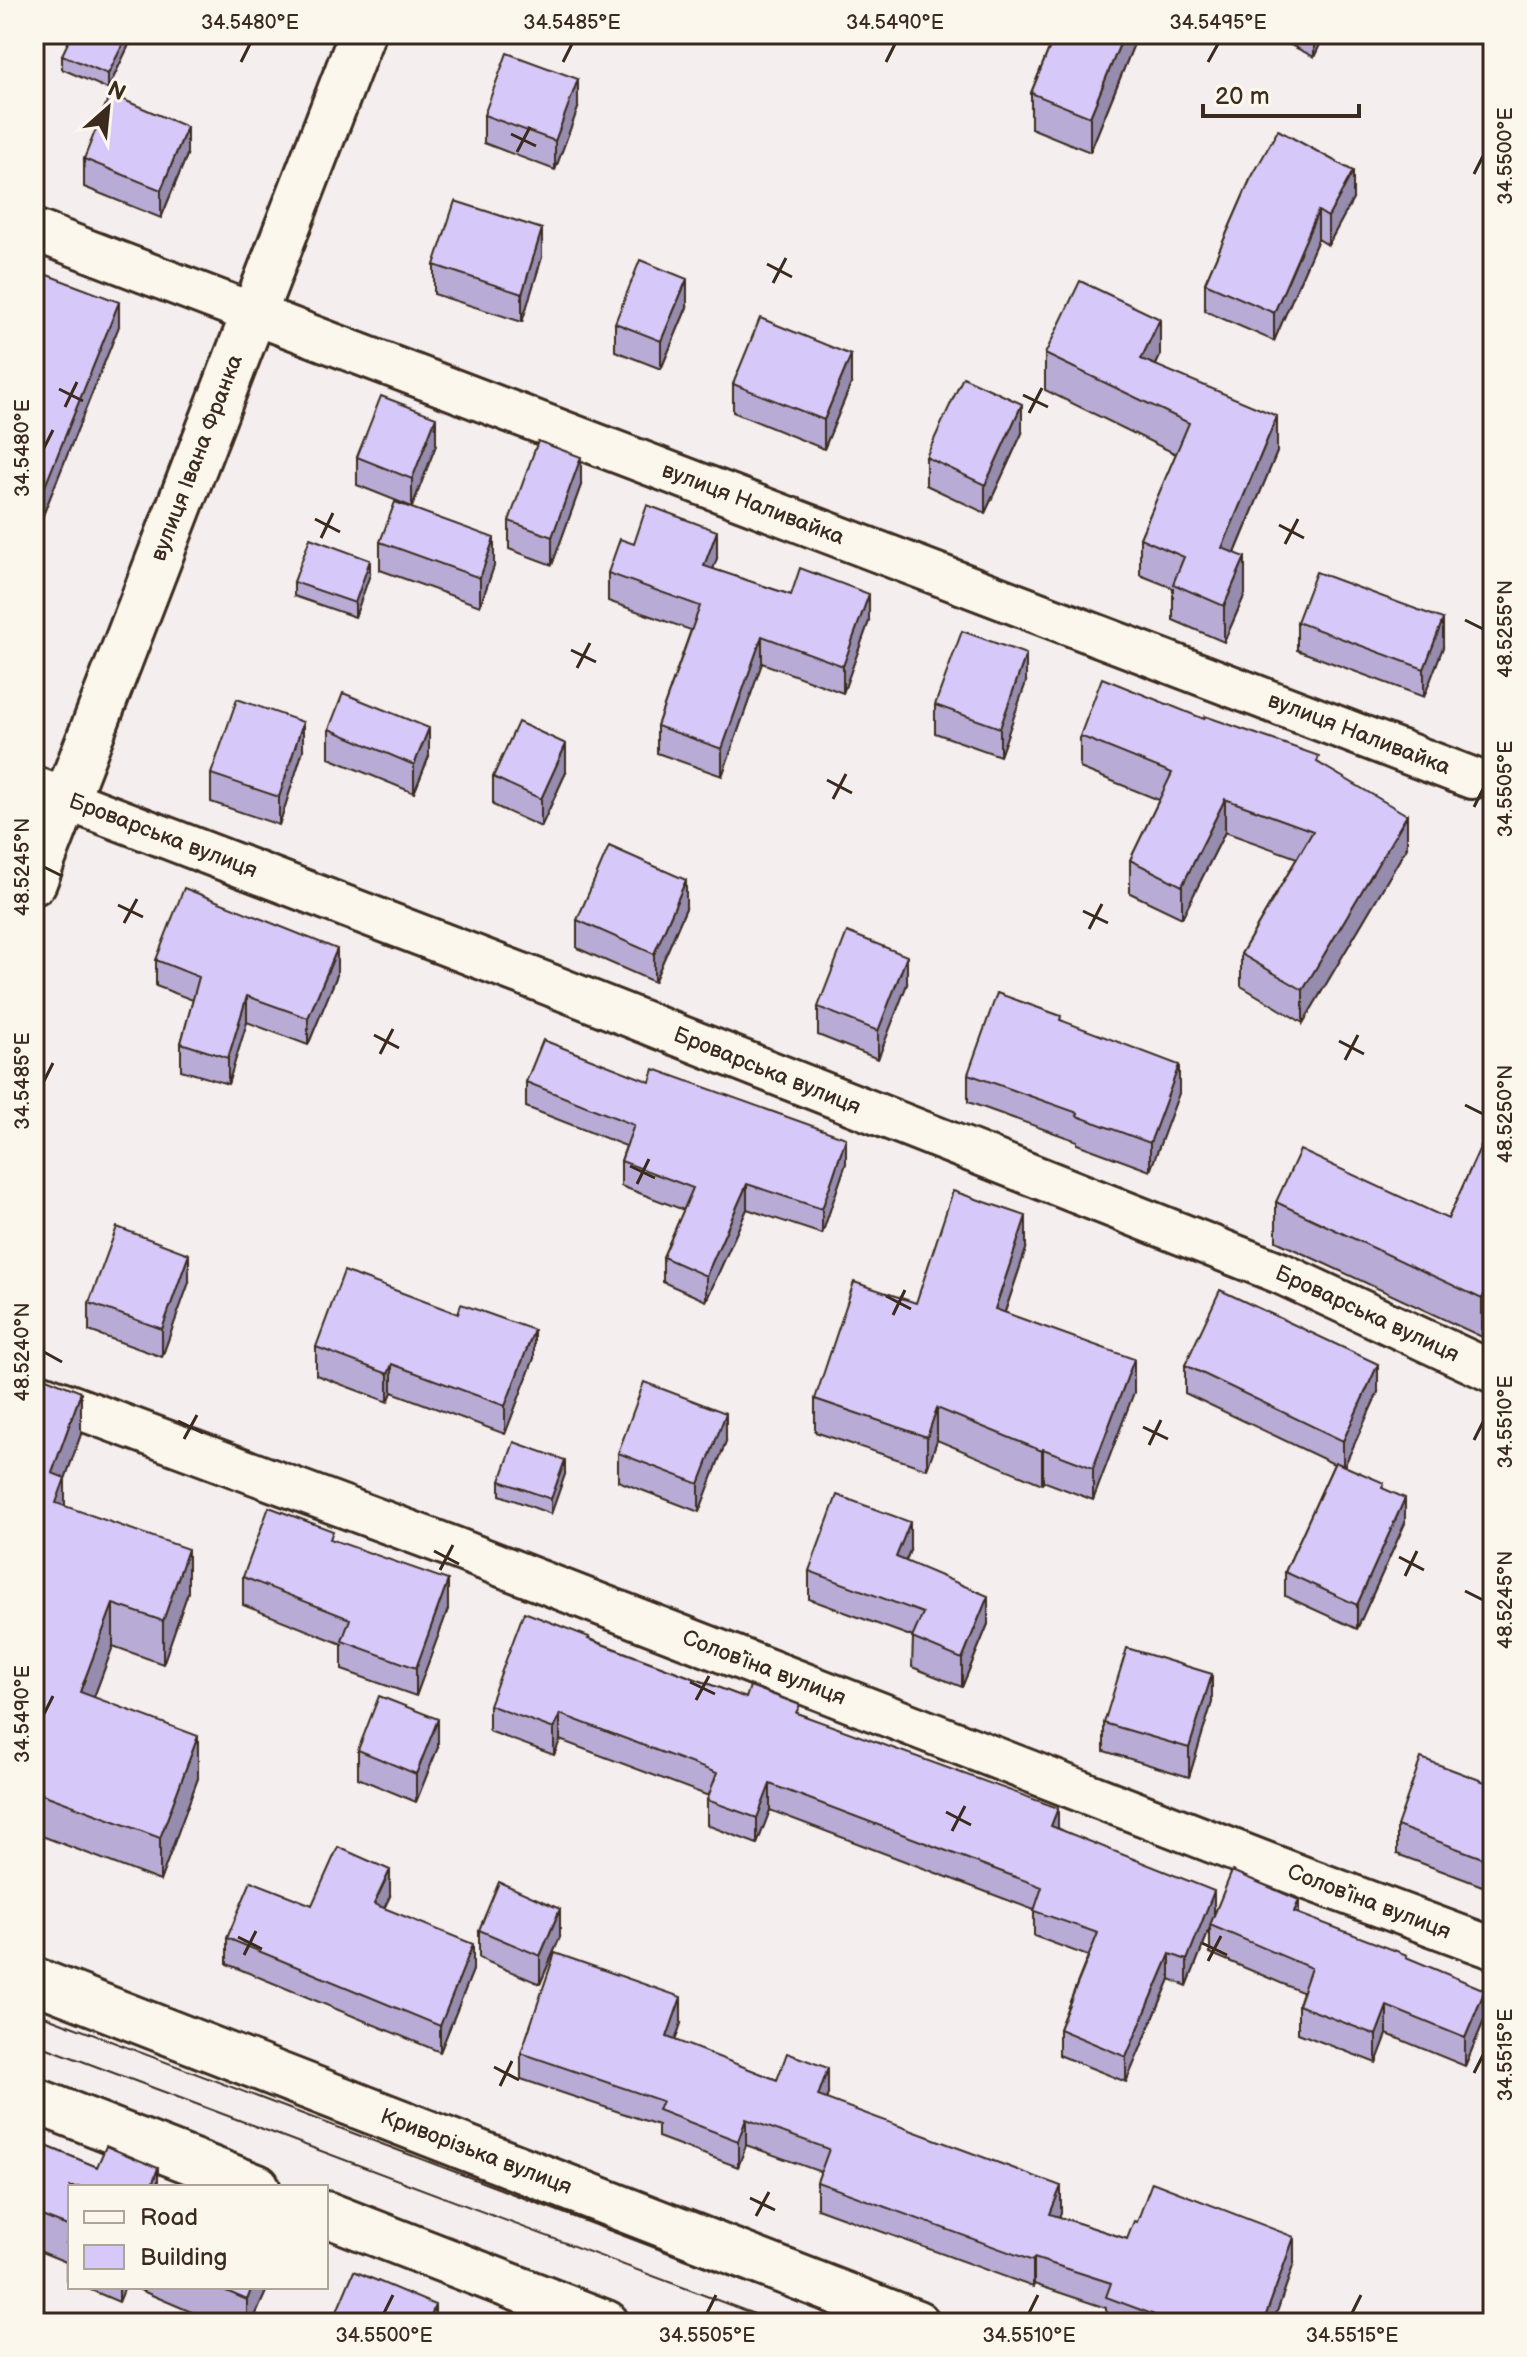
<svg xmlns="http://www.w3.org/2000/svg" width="1527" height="2357" font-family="'Balsamiq Sans',sans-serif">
  <rect width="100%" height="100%" fill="#f4eeef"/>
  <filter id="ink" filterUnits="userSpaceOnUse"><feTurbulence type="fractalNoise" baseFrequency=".0125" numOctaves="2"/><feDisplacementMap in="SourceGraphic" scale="16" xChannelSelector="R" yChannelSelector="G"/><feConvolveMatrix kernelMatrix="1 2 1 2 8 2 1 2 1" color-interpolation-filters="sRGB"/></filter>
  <g filter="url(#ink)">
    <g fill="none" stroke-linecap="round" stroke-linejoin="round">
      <defs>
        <path id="street" d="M34,230L1472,778
          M34,787L543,982L1280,1273L1493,1372
          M34,1392L455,1548L1305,1878L1493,1948"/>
        <path id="secondary" d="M34,882L362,34
          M34,1980L917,2323
          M34,2100L257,2187
          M326,2214L606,2323"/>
      </defs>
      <use href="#street" stroke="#3b2a1e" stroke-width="46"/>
      <use href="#secondary" stroke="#3b2a1e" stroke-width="50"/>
      <use href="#street" stroke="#fbf7ec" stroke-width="40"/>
      <use href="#secondary" stroke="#fbf7ec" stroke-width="44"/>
      <path stroke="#3b2a1e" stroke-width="2" d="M34,2012L853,2323
        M34,2043L778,2323"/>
    </g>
    <path fill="#b8acd6" stroke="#3b2a1e" stroke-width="2" d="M134,34L108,89L62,69V55Z
      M1055,34H1138L1090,152L1031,128V93Z
      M1269,34H1325L1314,57Z
      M578,108L555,170L484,143V115Z
      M187,155L161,218L84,187V159Z
      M1250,180L1353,199L1328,245L1318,239L1274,341L1205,311V283Z
      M542,257L522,322L434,294V265Z
      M34,270L119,326L39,525L34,523Z
      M687,307L661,369L615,351V323Z
      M1045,354L1160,356L1156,365L1277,452L1235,553L1245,594L1224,642L1173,620V588L1140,575V538L1176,454L1045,390Z
      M733,384H851L824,449L733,412Z
      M1022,433L985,513L926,485V457Z
      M436,445L412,507L357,485V457Z
      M581,485L552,565L509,549V521Z
      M380,542L494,566L480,606L380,570Z
      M634,544L717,558L713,569L869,621L843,693L762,663L722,776L657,753V726L691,630L608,601V573Z
      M370,574L355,617L294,596V582Z
      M1297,622L1443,647L1424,697L1297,650Z
      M1026,682L1000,756L935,733V705Z
      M1204,719L1319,763L1407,847L1303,1023L1241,986V954L1297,858L1225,832L1182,918L1130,893V860L1159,800L1080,768V736Z
      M329,729L429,756L414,793L329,758Z
      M303,750L279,825L211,802V774Z
      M566,772L541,827L493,805V777Z
      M686,908L654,982L577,948V920Z
      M156,960L337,975L308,1045L247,1022L228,1084L181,1070V1043L193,1000L156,986Z
      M907,984L878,1059L818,1035V1007Z
      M1061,1020L1179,1093L1150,1171L1077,1144V1141L968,1102V1074Z
      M526,1082L846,1163L822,1234L747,1209L706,1301L663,1282V1257L684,1210L621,1186V1161L626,1146L526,1107Z
      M1493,1119V1315L1482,1337L1276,1241V1202L1448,1219Z
      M1026,1249L1005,1312L1134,1392L1093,1500L1043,1481L1042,1484L937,1440L927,1469L815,1432V1399L916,1303Z
      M189,1282L162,1357L89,1331V1303Z
      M316,1347L534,1358L505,1434L392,1392L388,1402L316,1375Z
      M1185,1365L1378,1392L1344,1466L1384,1489L1405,1523L1357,1629L1285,1596V1572L1334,1464L1185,1393Z
      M34,1373L81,1434L65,1479V1506L188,1592L163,1664L113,1646L94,1697L198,1778L160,1881L34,1833Z
      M726,1441L699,1512L618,1481V1453Z
      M565,1474L551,1514L500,1495V1481Z
      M333,1540L448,1609L416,1696L342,1670V1644L243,1605V1577Z
      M910,1550L906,1561L988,1624L962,1687L912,1667L913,1637L809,1599V1571Z
      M589,1639L746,1698L800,1714L1058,1828L1214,1914H1299L1407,1958L1485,2018L1465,2066L1387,2034L1376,2063L1298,2033V2005L1302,1992L1210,1953V1928L1187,1986L1170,1979L1126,2082L1059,2055V2029L1088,1956L1034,1936V1910L770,1810L757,1844L707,1825V1800L709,1796L560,1740L554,1755L489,1731V1705Z
      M1212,1702L1189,1777L1104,1751V1723Z
      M438,1747L416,1802L358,1778V1750Z
      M1493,1785V1890L1397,1854V1826Z
      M390,1896L384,1908L473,1970L440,2052L227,1964V1938L312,1905Z
      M479,1930L560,1937L540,1984L479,1958Z
      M681,2023L675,2041L777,2080L828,2094L826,2099L1061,2212L1059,2217L1127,2239L1294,2263L1273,2323H1106V2308L1034,2284L1033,2287L817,2208V2182L821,2172L746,2145L738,2167L658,2137V2125L521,2079V2053Z
      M34,2141L97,2167L158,2187H70V2281L66,2280V2262L34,2249Z
      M84,2287H125L119,2302Z
      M133,2287H268L252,2323H217Z"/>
    <path fill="#968cae" stroke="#3b2a1e" stroke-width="2" d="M128,34H134L108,89V74Z
      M1124,34H1138L1090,152V117Z
      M1314,34H1325L1314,57Z
      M578,79V108L555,170V141Z
      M187,127V155L161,218V190Z
      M1353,171V199L1328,245V217Z
      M1318,211V239L1274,341V313Z
      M542,229V257L522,322V294Z
      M687,279V307L661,369V341Z
      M119,302V326L39,525V501Z
      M1160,319V356L1141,396V359Z
      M851,355V384L824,449V420Z
      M1022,404V433L985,513V485Z
      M1277,416V452L1222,584V548Z
      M436,417V445L412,507V479Z
      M581,457V485L552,565V537Z
      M717,531V558L704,594V566Z
      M494,538V566L480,606V578Z
      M1245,557V594L1224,642V606Z
      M370,560V574L355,617V603Z
      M869,594V621L843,693V666Z
      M1443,619V647L1424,697V669Z
      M762,636V663L722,776V749Z
      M1026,654V682L1000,756V728Z
      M303,722V750L279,825V797Z
      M429,728V756L414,793V765Z
      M566,744V772L541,827V799Z
      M1225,799V832L1182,918V886Z
      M1407,815V847L1303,1023V990Z
      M686,880V908L654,982V954Z
      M337,949V975L308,1045V1018Z
      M907,956V984L878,1059V1031Z
      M247,996V1022L228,1084V1058Z
      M1179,1065V1093L1150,1171V1143Z
      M846,1138V1163L822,1234V1209Z
      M747,1184V1209L706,1301V1276Z
      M1026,1216V1249L995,1341V1309Z
      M189,1254V1282L162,1357V1329Z
      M1493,1276V1315L1482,1337V1299Z
      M534,1330V1358L505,1434V1406Z
      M1134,1359V1392L1093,1500V1468Z
      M392,1364V1392L388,1402V1374Z
      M1378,1364V1392L1343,1469V1441Z
      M81,1392V1434L65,1479V1521L56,1546L52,1473Z
      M937,1408V1440L927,1469V1437Z
      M726,1413V1441L699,1512V1484Z
      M1043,1449V1481L1042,1484V1451Z
      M565,1460V1474L551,1514V1499Z
      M1405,1498V1523L1357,1629V1605Z
      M910,1522V1550L896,1585V1557Z
      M188,1549V1592L163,1664V1621Z
      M448,1580V1609L416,1696V1668Z
      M988,1596V1624L962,1687V1659Z
      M113,1604V1646L80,1734V1692Z
      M1212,1674V1702L1189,1777V1748Z
      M560,1714V1740L554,1755V1729Z
      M438,1719V1747L416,1802V1774Z
      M198,1736V1778L160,1881V1838Z
      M770,1784V1810L757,1844V1818Z
      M1058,1808V1834L1051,1826Z
      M390,1870V1896L374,1930V1904Z
      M1214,1891V1917L1187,1986V1960Z
      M1299,1900V1928L1294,1912Z
      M560,1909V1937L540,1984V1956Z
      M473,1944V1970L440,2052V2026Z
      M1170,1954V1979L1126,2082V2057Z
      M1485,1990V2018L1465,2066V2038Z
      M681,1997V2023L667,2064V2037Z
      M1387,2006V2034L1376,2063V2035Z
      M828,2068V2094L818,2122V2096Z
      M746,2119V2145L738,2167V2141Z
      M158,2168V2187H151Z
      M1061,2186V2212L1050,2240V2214Z
      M1294,2237V2263L1273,2323H1263Z
      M1034,2258V2284L1033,2287V2261Z
      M119,2287H125L119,2302Z
      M252,2287H268L252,2323H247V2300Z
      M435,2305V2323H428Z"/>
    <path fill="#d6c8f9" stroke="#3b2a1e" stroke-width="2" d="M72,34H128L108,74L62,55Z
      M1055,34H1124L1090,117L1031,93Z
      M507,53L578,79L555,141L484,115Z
      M110,94L187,127L161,190L84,159Z
      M1278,130L1353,171L1328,217L1318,211L1274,313L1205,283L1250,180Z
      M455,201L542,229L522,294L434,265Z
      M640,260L687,279L661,341L615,323Z
      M34,270L119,302L39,501L34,499Z
      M1080,281L1160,319L1141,359L1277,416L1222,548L1245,557L1224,606L1173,584L1184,557L1140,538L1189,423L1045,354Z
      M760,318L851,355L824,420L733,384Z
      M963,377L1022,404L985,485L926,457Z
      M381,396L436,417L412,479L357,457Z
      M538,441L581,457L552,537L509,521Z
      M395,502L494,538L480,578L380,542Z
      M647,505L717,531L704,566L791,595L800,568L869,594L843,666L762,636L722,749L657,726L700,606L608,573L620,539L634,544Z
      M310,538L370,560L355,603L294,582Z
      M1316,572L1443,619L1424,669L1297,622Z
      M962,631L1026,654L1000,728L935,705Z
      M1102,678L1204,719L1205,716L1319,756L1317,762L1407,815L1303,990L1241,954L1313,831L1225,799L1182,886L1130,860L1172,773L1080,736Z
      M343,693L429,728L414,765L329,729Z
      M237,699L303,722L279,797L211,774Z
      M518,722L566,744L541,799L493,777Z
      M609,846L686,880L654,954L577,920Z
      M184,888L337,949L308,1018L247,996L228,1058L181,1043L199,977L156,960Z
      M847,932L907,956L878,1031L818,1007Z
      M997,993L1061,1016L1060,1020L1179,1065L1150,1143L1077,1116L1078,1113L968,1074Z
      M543,1040L650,1082L654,1069L846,1138L822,1209L747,1184L706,1276L663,1257L693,1188L621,1161L634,1125L526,1082Z
      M1493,1119V1276L1482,1299L1276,1202L1300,1150L1448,1219Z
      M953,1191L1026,1216L995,1309L1134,1359L1093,1468L1043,1449L1042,1451L937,1408L927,1437L815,1399L854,1282L916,1303Z
      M117,1227L189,1254L162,1329L89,1303Z
      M344,1271L458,1314L461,1304L534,1330L505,1406L392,1364L388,1374L316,1347Z
      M1220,1290L1378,1364L1343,1441L1185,1365Z
      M34,1373L81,1392L52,1473L65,1478L56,1503L188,1549L163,1621L113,1604L80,1692L198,1736L160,1838L34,1791Z
      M644,1382L726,1413L699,1484L618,1453Z
      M514,1442L565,1460L551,1499L500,1481Z
      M1335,1462L1384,1483L1382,1488L1405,1498L1357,1605L1285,1572Z
      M837,1495L910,1522L896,1557L988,1596L962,1659L912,1638L923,1613L809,1571Z
      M269,1507L333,1531L330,1539L448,1580L416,1668L342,1641L350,1619L243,1577Z
      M524,1612L589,1637L588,1639L746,1698L750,1686L800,1705L796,1713L1058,1808L1051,1826L1214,1891L1187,1960L1170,1954L1126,2057L1059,2029L1098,1933L1034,1911L1042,1887L770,1784L757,1818L707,1800L717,1773L560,1714L554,1729L489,1705Z
      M1127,1648L1212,1674L1189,1748L1104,1723Z
      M379,1696L438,1719L416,1774L358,1750Z
      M1421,1758L1493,1785V1862L1397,1826Z
      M338,1847L390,1870L374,1904L473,1944L440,2026L227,1938L251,1881L312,1905Z
      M1232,1871L1299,1900L1294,1912L1407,1955L1406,1957L1485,1990L1465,2038L1387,2006L1376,2035L1298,2005L1311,1968L1210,1925Z
      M499,1882L560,1909L540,1956L479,1930Z
      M555,1953L681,1997L667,2037L777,2080L787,2053L828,2068L818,2096L1061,2186L1050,2214L1127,2239L1134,2221L1137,2222L1152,2182L1294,2237L1263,2323H1201L1181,2316L1178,2323H1176L1106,2297L1111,2283L1034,2258L1033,2261L817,2182L829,2149L746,2119L738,2141L658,2110L662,2101L521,2053Z
      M34,2141L97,2167L106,2146L158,2168L151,2187H70V2227L34,2213Z
      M70,2235V2245L66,2243Z
      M354,2271L435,2305L428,2323H332Z
      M217,2287H252L247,2300Z"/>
  </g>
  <path fill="none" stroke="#3b2a1e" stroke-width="3" d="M241,62L250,44M563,62L572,44M886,62L895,44M1208,62L1218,44M511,134L536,146M517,152L530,127M1474,174L1483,156M767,264L792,277M773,283L786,258M59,389L83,401M1023,395L1048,407M65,407L77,382M1029,413L1042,388M44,448L53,430M315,519L340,532M1279,525L1304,538M321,538L333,513M1285,544L1298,519M1465,620L1483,629M571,650L596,662M577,668L590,643M827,780L852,793M833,799L846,774M1474,807L1483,789M44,867L62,876M118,905L143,917M1083,911L1108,923M124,923L137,899M1089,929L1102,904M374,1035L399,1048M1339,1041L1364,1054M380,1054L393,1029M1345,1060L1358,1035M44,1081L53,1063M1465,1105L1483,1114M630,1166L655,1178M637,1184L649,1159M886,1296L911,1309M893,1315L905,1290M44,1352L62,1362M178,1421L203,1433M1143,1427L1168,1439M184,1439L197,1415M1474,1440L1483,1422M1149,1445L1161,1420M434,1551L459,1564M1399,1557L1424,1570M440,1570L453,1545M1405,1576L1417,1551M1465,1591L1483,1600M690,1682L715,1694M696,1700L709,1676M44,1714L53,1696M946,1812L971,1825M952,1831L965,1806M238,1937L262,1949M1202,1943L1227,1955M244,1955L256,1931M1208,1961L1221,1936M494,2067L519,2080M1474,2073L1483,2055M500,2086L512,2061M750,2198L775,2210M756,2216L769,2192M384,2313L393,2295M707,2313L716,2295M1029,2313L1038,2295M1352,2313L1361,2295"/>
  <g text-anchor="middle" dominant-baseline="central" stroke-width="6" stroke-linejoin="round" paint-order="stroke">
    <g font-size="22" fill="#3b2a1e" stroke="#fbf7ec">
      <text transform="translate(197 458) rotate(-69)">вулиця Івана Франка</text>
      <text transform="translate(753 504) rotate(21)">вулиця Наливайка</text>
      <text transform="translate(1359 734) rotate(21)">вулиця Наливайка</text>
      <text transform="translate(163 836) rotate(21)">Броварська вулиця</text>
      <text transform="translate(767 1071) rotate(22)">Броварська вулиця</text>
      <text transform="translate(1367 1314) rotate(25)">Броварська вулиця</text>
      <text transform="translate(764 1668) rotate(21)">Соловʼїна вулиця</text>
      <text transform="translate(1369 1902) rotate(21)">Соловʼїна вулиця</text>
      <text transform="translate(476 2152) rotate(21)">Криворізька вулиця</text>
    </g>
  </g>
  <rect width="1527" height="2357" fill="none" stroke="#fbf7ec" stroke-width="88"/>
  <rect x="68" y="2185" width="260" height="104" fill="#fbf7ec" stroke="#aea59a" stroke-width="2"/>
  <rect x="84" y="2211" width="40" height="12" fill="#fbf7ec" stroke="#aea59a" stroke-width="2"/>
  <text x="140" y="2225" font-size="24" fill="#3b2a1e">Road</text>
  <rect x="84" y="2245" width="40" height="24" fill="#d6c8f9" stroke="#aea59a" stroke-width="2"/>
  <text x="140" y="2265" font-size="24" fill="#3b2a1e">Building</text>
  <g transform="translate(108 108) rotate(27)" stroke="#fbf7ec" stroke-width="6" paint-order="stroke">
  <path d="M0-6L14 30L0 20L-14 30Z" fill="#3b2a1e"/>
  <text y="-12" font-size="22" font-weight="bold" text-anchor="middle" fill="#3b2a1e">N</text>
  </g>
  <path d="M1203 104v12h156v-12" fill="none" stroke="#3b2a1e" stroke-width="4"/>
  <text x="1215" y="104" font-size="24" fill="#3b2a1e" stroke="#fbf7ec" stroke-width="6" paint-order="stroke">20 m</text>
  <rect x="44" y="44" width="1439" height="2269" fill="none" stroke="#3b2a1e" stroke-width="3"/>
  <g font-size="20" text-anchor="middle" fill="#3b2a1e">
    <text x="250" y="29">34.5480°E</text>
    <text x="572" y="29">34.5485°E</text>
    <text x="895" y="29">34.5490°E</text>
    <text x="1218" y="29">34.5495°E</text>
    <text transform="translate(1505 156) rotate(-90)" y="7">34.5500°E</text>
    <text transform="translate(22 448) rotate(-90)" y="7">34.5480°E</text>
    <text transform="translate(1505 629) rotate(-90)" y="7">48.5255°N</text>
    <text transform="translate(1505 789) rotate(-90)" y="7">34.5505°E</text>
    <text transform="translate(22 867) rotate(-90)" y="7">48.5245°N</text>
    <text transform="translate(22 1081) rotate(-90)" y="7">34.5485°E</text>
    <text transform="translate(1505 1114) rotate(-90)" y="7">48.5250°N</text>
    <text transform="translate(22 1352) rotate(-90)" y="7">48.5240°N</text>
    <text transform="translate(1505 1422) rotate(-90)" y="7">34.5510°E</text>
    <text transform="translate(1505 1600) rotate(-90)" y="7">48.5245°N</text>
    <text transform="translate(22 1714) rotate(-90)" y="7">34.5490°E</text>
    <text transform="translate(1505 2055) rotate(-90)" y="7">34.5515°E</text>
    <text x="384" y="2342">34.5500°E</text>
    <text x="707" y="2342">34.5505°E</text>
    <text x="1029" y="2342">34.5510°E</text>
    <text x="1352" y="2342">34.5515°E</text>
  </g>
</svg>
